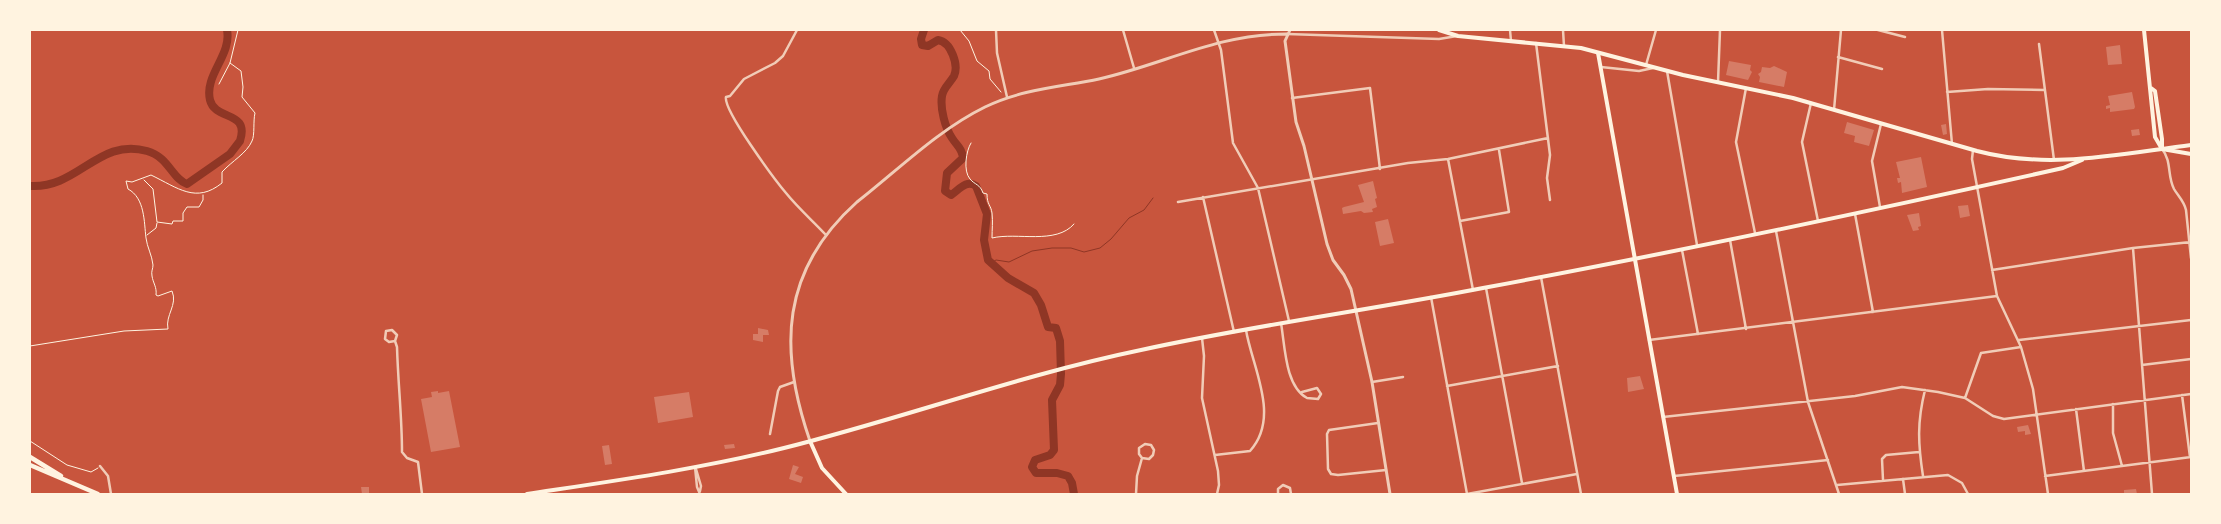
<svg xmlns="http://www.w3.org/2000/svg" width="2221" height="524" font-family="'IBM Plex Sans',sans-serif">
  <rect width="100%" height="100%" fill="#c8553d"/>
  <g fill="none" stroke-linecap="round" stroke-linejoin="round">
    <path stroke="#8f3625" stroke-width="1" d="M991,263L996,260L1009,262L1032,251L1052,248H1071L1084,252L1100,248L1111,239L1129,218L1144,210L1153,198"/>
    <path stroke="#8f3625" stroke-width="8" d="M924,30L921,39L922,45L928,46L938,40C951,42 959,65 954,76C950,83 943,88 942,96C940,108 945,128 952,138C957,146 962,148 963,158L947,173L945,191L951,195C959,190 966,179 976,186L987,214L984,240L988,260L1008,278L1034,293L1041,305L1048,327L1056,328L1060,341L1061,374L1060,385L1052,400L1054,450L1050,455L1035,460L1032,467L1036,473H1057L1068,476L1072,483L1074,494
      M30,186C78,189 99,137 147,151C169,157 172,179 187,184L230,154L240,141C250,110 215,121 210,100C204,75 232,55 227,30"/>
  </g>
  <path fill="#d67c66" d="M2120,45L2122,64L2108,65L2106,47Z
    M1729,61L1751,65L1750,70L1752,72L1748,80L1726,75Z
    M1774,66L1787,72L1784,87L1759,82L1760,77L1758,74L1761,72L1762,67L1770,68Z
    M2132,92L2135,107L2134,109L2110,112V108L2106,109V106L2110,105L2108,96Z
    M1847,122L1874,130L1869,146L1854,142L1855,136L1844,133Z
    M1946,124L1947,134L1943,135L1941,125Z
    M2139,129L2140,135L2132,136L2131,130Z
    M1921,157L1927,187L1902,193L1901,182L1898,183L1897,178H1900L1896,162Z
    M1373,181L1377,198L1375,199L1377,207L1372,209L1373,212L1364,213L1361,211L1343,214L1342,208L1344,207L1364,202L1358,185Z
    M1968,205L1970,216L1960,218L1958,206Z
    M1919,213L1921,226L1918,227L1919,230L1913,231L1907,215Z
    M1388,219L1394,243L1380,246L1375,222Z
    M758,328L768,330L769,335H763V342L753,340V334H758Z
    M1640,376L1644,389L1628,392L1627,378Z
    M438,391V393L449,391L460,447L431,452L421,399L432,397L431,392Z
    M689,392L693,417L658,423L654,397Z
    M2028,425L2031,434L2025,435V431L2018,432L2017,427Z
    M734,444L735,448L725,449L724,445Z
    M609,445L612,464L605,465L602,446Z
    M793,465L799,467L795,474L803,477L801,483L789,479Z
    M361,487H369V494H362Z
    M2136,489L2137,494H2124V490Z"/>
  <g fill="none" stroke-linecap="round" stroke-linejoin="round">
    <path stroke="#fff3e0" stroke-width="1" d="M960,30L969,41L977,61L989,71L990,79L1001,92
      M219,84L230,63L238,30
      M971,143C966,151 963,171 970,179C975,185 980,184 983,193L987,194C987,205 991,205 992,213C993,222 992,229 992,238C1017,232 1056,245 1074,224
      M144,180L153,189L157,222L172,224L173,221H183V213L187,207H199L203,200V195
      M147,235L156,228L157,223
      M30,346L124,331L168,329C165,315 178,305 172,291L158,296L156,295C157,287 153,283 152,276C151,271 153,269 153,265C152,255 147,247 146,238C144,222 145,198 128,189L126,181L132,182L151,175C178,188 196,204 222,183V172C232,161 247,153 252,141C255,135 253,121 255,113L242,97L243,87L241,71L230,63
      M30,441L67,465L91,472L98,468"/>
    <path stroke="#f1ccb7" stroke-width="2.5" d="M797,30L783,56L775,63L744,79L730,96L726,97C723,110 775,180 786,193C798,208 813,221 826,235
      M996,30L997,53L1007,97
      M1123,30L1134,68
      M1214,30L1221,50L1233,143L1258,188L1289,321
      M1510,30L1511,41
      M1563,30L1564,46
      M1878,30L1905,37
      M1942,30L1952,144
      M1287,34L1439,39L1457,36
      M1536,43L1550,155L1547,178L1550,200
      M2039,44L2054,160
      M1838,57L1882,69
      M1646,65L1656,30
      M1601,67L1639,71L1653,68
      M1667,71L1697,245
      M1718,82L1720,30
      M1746,88L1736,142L1755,233
      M1947,92L1988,89L2045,90
      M1292,98L1370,88L1380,169
      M1811,103L1802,142L1818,221
      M1834,110L1841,30
      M2162,149C2172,161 2167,176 2174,189C2178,196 2184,201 2186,210L2191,258
      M1973,150L1972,159L1997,296L2021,347L2033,389L2048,494
      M1448,159L1473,290
      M1203,197L1234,332
      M1178,202L1408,163L1448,159L1548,138
      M1880,207L1872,161L1881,124
      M1855,214L1873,312
      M1460,221L1509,212L1499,150
      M1776,231L1808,402L1839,494
      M1730,240L1746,329
      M2133,248L2152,494
      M1682,250L1698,334
      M1992,270L2133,248L2191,242
      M1541,277L1581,494
      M1486,288L1522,483
      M1431,297L1467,494L1577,474
      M1281,323C1285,346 1285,386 1307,398L1318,399L1321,394L1317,388L1302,392
      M1202,338L1204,356L1202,398L1218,471L1219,485L1217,494
      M1649,340L1997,296
      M2019,340L2191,320
      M395,341L389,342L385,339L386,331L392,330L397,335L395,341L397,347C398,383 402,417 402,452L407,458L418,462L422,494
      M2142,365L2191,359
      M1372,382L1403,377
      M1447,386L1558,366
      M2182,395L2190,457
      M1965,398L1981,353L2021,347
      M2113,404V433L2122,466
      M2076,409L2084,471
      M1663,417L1855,396L1902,387L1938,392L1965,398L1993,416L2004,419L2191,394
      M1378,423L1329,430L1327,434L1328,469L1331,474L1338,475L1386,470
      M770,434L778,391L780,387L794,382
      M1215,455L1250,451C1281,417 1252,367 1246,330
      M100,466L108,476L111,494
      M695,467L697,487L700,494
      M696,469L701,486L700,491
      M1674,476L1828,460
      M1923,476C1918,444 1917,422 1925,390
      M2045,476L2191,457
      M1903,479L1905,494
      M1883,480L1882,459L1886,455L1919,452
      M1837,485L1948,475L1962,483L1968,494
      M1136,494L1137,476L1142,458L1139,454V448L1145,444L1151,445L1154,450L1153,455L1149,459L1142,458
      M1278,494V489L1283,485L1290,488L1291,494"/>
    <path stroke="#f1ccb7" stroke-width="3" d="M1290,30L1285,41L1296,122L1304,146L1327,244L1333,260L1344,275L1351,289L1372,382L1390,494
      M810,441C778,349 781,270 857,202C898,170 938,130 985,107C1022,89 1060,87 1099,79C1165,64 1216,34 1287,34"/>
    <path stroke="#fff3e0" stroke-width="4" d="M2144,30L2155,137L2162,149
      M1598,53L1677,494
      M2151,88L2155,91L2162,139V149
      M2162,149L2191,154
      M810,441L822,468L846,494
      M527,494C613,481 700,469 784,448C904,418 1020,375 1141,350C1255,325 1370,310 1483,288C1677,252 1871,211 2063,168L2082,160"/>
    <path stroke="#fff3e0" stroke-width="4" d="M1439,30L1458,36L1581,48L1683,75L1793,98L1977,151C2049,170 2119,154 2191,145"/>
    <path stroke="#fff3e0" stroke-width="4.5" d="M30,457L61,476
      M30,465L98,494"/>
  </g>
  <rect width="2221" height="524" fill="none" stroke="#fff3e0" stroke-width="62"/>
</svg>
